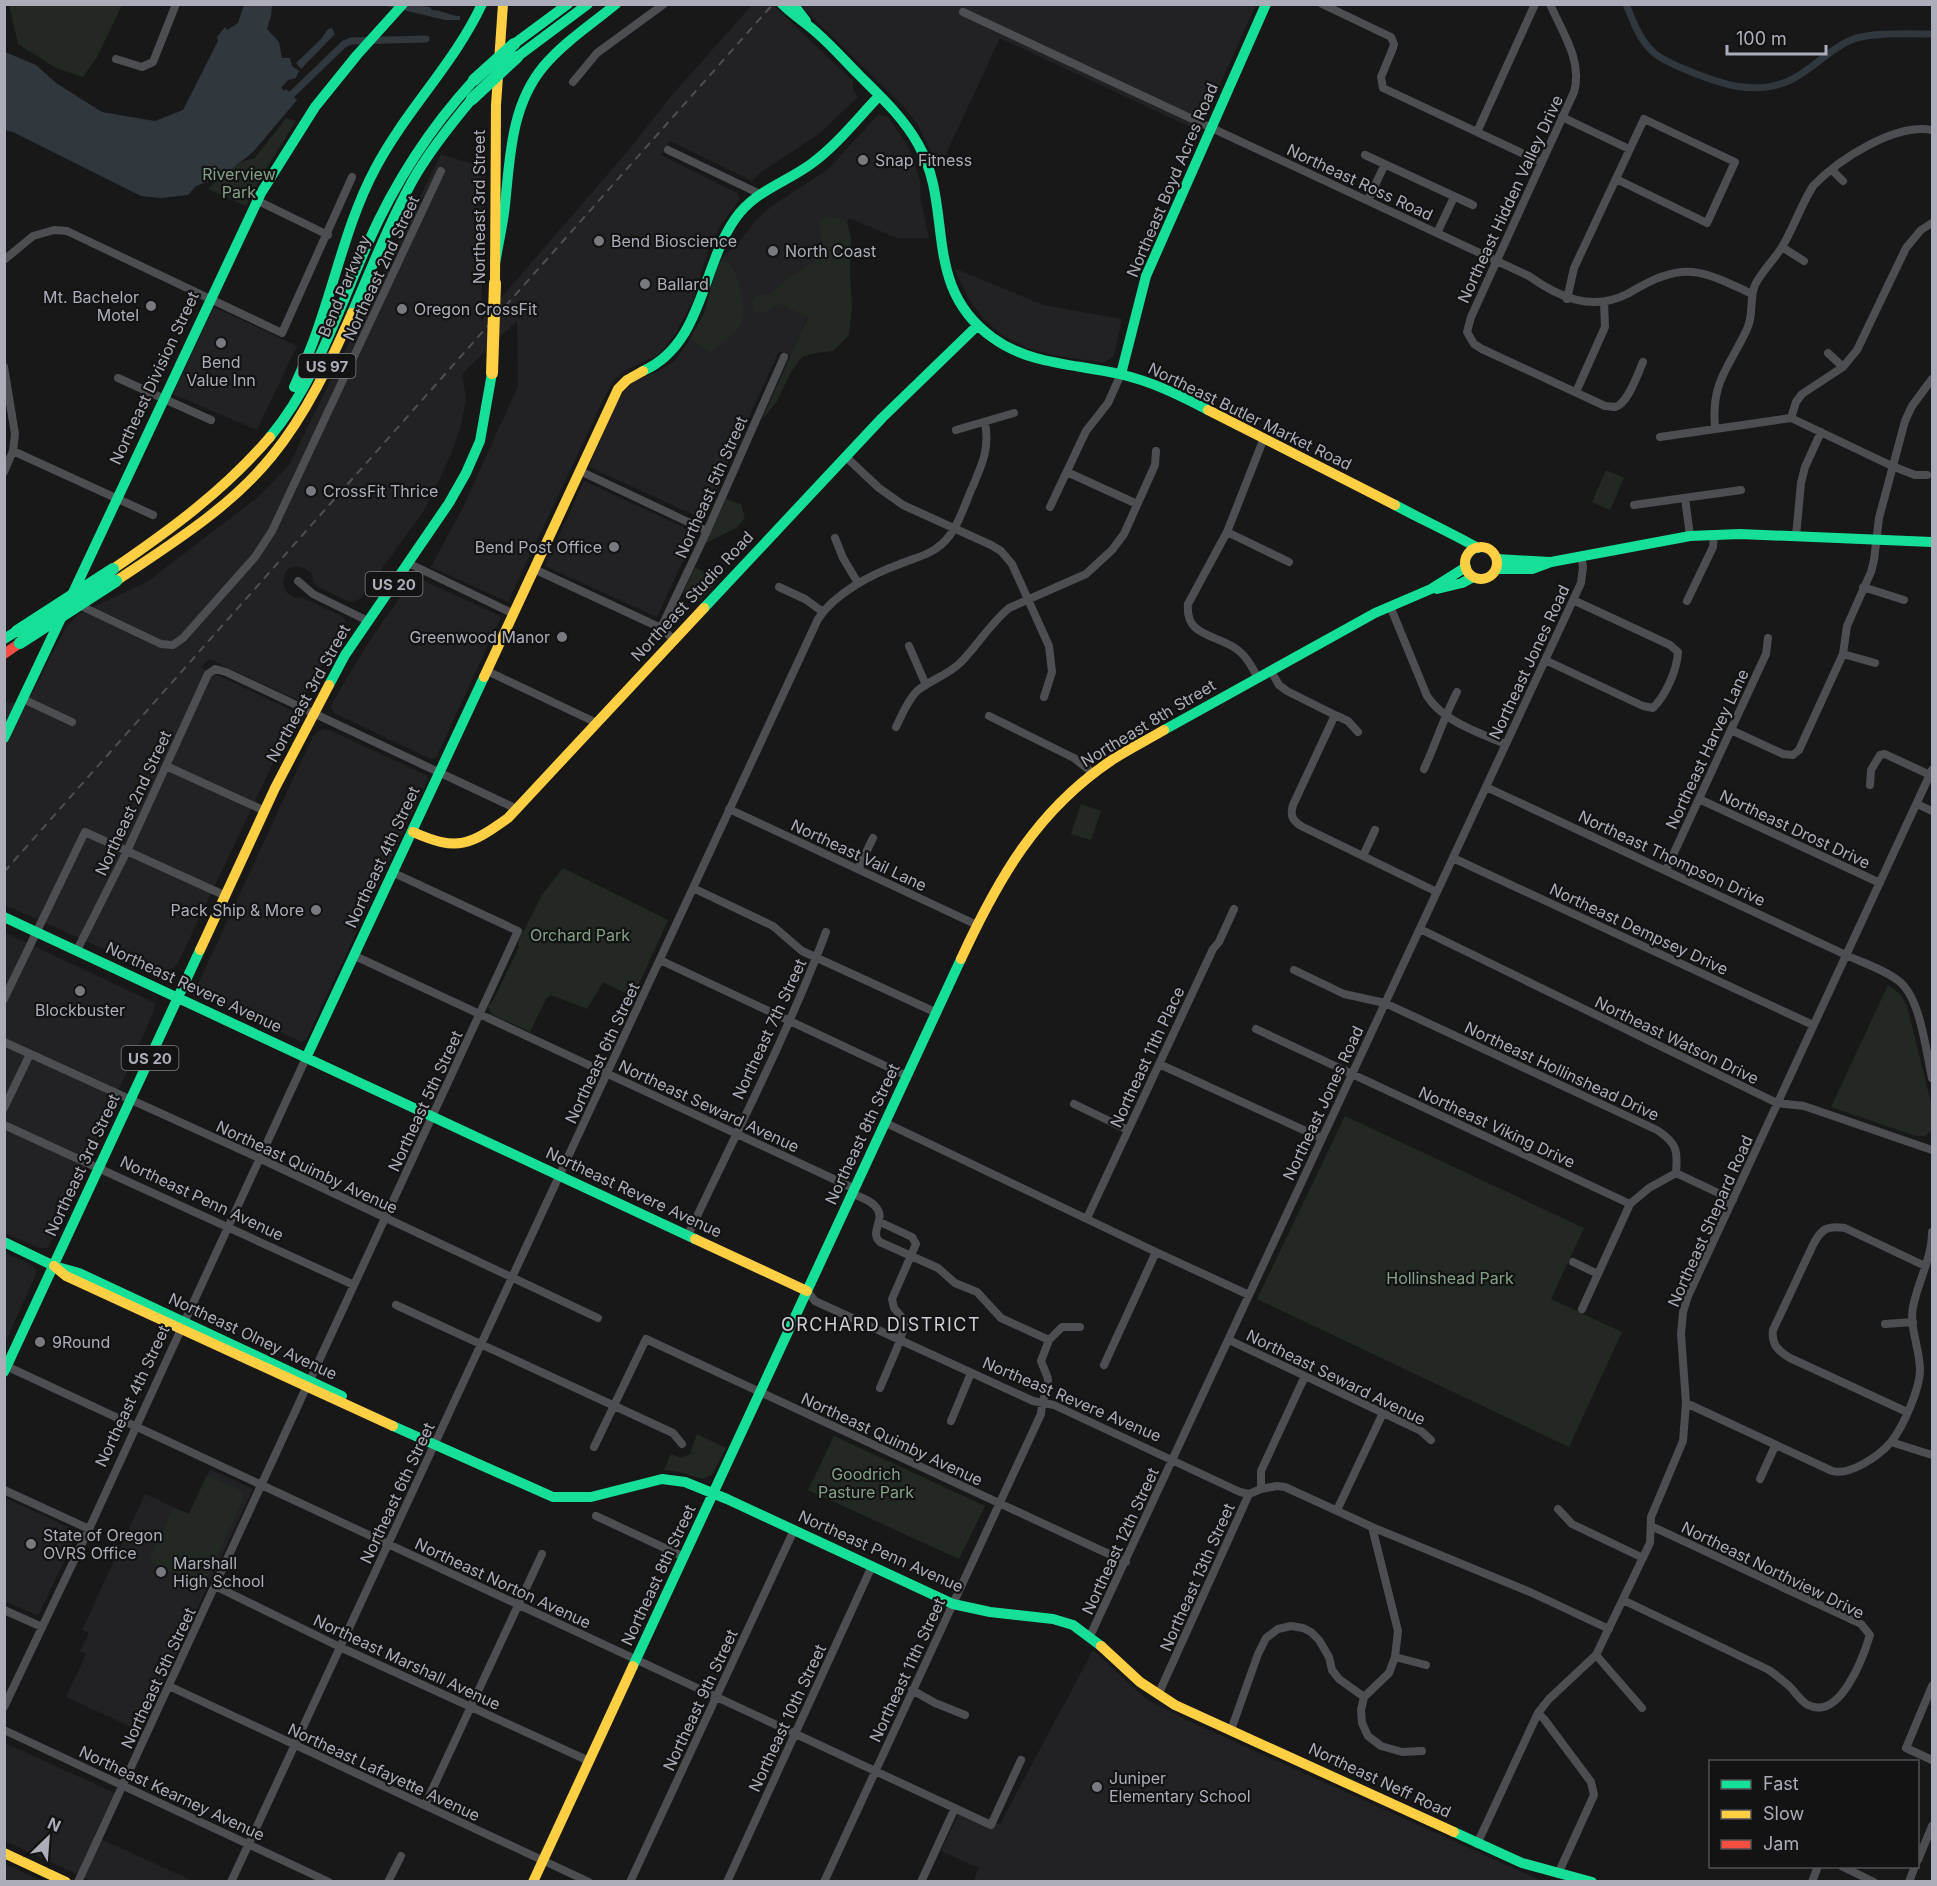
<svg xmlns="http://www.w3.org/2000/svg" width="1937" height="1886" font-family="Inter,sans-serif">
  <rect width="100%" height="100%" fill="#181819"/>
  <path fill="#222224" d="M752,5H773L853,81V90L858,97L819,134L764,170L752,181L670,141L661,155L737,193L740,199L720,226L709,248L692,302L676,333L664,349L658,355L626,370L616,378L608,390L508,602L431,567L463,507L518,386L517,321L462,374L466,398L461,426L450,457L425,509L360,599L350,602L318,587L313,583L312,574L306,569L297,566L288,569L285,573L283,584L287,593L296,598L302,597L343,617L346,623L302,702L209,659L201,667L297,713L177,965L174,968L160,971L144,967L5,905L4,701L12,703L31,695L65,629L78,614L147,582L258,497L289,465L441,154L485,168L481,321L632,146L671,96Z
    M800,5H1256L1199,131L1000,38L939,169L919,127L904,107Z
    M879,114L889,118L909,148L920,181L921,202L929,238H897L849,218L791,356L779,351L703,519L589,467L618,397L635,381L659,371L675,361L689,341L704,313L717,268L722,258L739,242L756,220L773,205L827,170Z
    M954,268L1043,305L1122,319L1114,356L1103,363L1053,355L1028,348L1003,336L984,319L968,298Z
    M214,307L297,346L257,430L173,394Z
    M584,481L696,533L657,617L545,566Z
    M416,577L500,616V619L436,758L431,759L334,713L331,708L332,703L368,643L412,580Z
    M323,729L329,730L426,775L428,779L306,1040L302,1042L200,995L196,988L313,736L317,732Z
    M4,932L155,1003L154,1011L48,1248H39L5,1233Z
    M5,1253L30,1264L36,1270V1274L5,1343Z
    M210,1469L253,1489L140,1731L66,1697L86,1654L80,1651L89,1633L82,1630L145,1494L189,1514Z
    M5,1498L77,1531V1534L38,1616L5,1601Z
    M1093,1650L1145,1698L1191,1722L1542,1881H973L979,1868L941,1851L959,1813L1000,1824Z
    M5,1743L115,1793L94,1836L193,1881H92L5,1841Z
    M5,1864L42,1881H5Z"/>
  <path fill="#222923" d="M9,5V4L122,5L97,57L83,77L56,68L18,44Z
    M286,118L296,121L264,172L246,206L208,189C220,177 237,160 254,159Z
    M823,218H833L847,222L851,238L850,275L852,307L849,335L833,351L815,353L802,357L791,372L777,401L761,421L808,317L778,304L763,313L754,312L752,304L757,295H769L791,276L810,265L818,257L824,246L820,233L819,221Z
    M721,261L730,264C739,278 749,313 739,328C734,335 717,346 710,352L690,339L704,313L717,268Z
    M1606,470L1624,478L1610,510L1592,502Z
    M726,499L741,504L745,518L736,528L706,543Z
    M695,567L719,580L701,600L692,595L683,593Z
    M1081,804L1101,811L1091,840L1071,834Z
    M563,868L668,920L633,997L603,982L587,1009L551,995L546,999L530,1032L491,1014L488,1006L493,1001L519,947L518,942L542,895Z
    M1888,985L1900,994L1907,1006L1932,1107V1130L1925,1136H1916L1831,1107Z
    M1345,1116L1584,1228L1551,1299L1622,1332L1569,1447L1257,1299Z
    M697,1434L726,1448L712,1475L703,1479L679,1472L664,1470L671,1454L681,1458L690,1454Z
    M834,1436L985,1506L959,1559L808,1490Z
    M207,1475L241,1491L244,1497L205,1583L198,1585L152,1563L150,1557L174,1508L189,1514Z"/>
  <path fill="#30373d" d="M244,5H272L271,16L267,29L279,42L282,58H290L292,66L299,71L296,78L288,80L281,88L284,91L286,89L297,100L253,152L224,175L196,186L188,195L161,198L141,196L13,132L5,130V52L36,65L56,83L102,112L155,121L183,110L218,41L217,37L225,27L227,30L238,23Z
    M382,5H413L430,7L432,10C443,10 449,16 460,16V20H445Z
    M332,28L335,34L301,69L296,63L321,39L328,29Z"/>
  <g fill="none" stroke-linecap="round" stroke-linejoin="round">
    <path stroke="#30373d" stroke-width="7" d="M1626,4C1633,21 1639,39 1653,52C1663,61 1677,66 1689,71C1721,84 1752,95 1786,82C1809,73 1829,49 1851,40C1869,32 1911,34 1932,34
      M286,100L344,44L351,41L426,39"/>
    <path stroke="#4d4e51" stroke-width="8" d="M1322,4L1391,37L1394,44L1393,48L1381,77L1383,88L1541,162
      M1550,4C1562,32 1583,61 1574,92L1471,317L1467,332L1474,344L1482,349L1605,406C1608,406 1612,407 1615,407C1628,404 1638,373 1643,362
      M963,12L1529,276C1558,297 1592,312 1627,294C1645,284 1661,274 1682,272C1706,270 1730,284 1752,294
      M116,59L142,67L153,62L176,4
      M573,82L597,53L664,4
      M1562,117L1629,149
      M1477,132L1535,4
      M668,150L760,194
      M1365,155L1473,205
      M1832,170L1843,181
      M256,200L328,235
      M1368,200L1385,164
      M1437,233L1454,197
      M1782,247L1804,261
      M4,260L33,236L54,230L67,231L282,333L352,177
      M1567,299L1574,268L1644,119L1735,162L1707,223L1616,179
      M1828,353L1843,367
      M4,367L15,434L13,451L4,472
      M118,378L211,420
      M1576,392L1605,327L1604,302
      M1791,418L1796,402L1802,394L1843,367L1857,350L1906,248L1921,230L1932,223
      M1715,427C1711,381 1729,368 1747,329C1754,315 1749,299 1755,285C1762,271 1774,260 1782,247C1794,227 1801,205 1813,186C1839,159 1895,123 1932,130
      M956,430L1014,413
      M1660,437L1791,418L1892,466L1915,475H1927
      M13,451L153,515
      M846,457L879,488L903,505L991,545L1001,551L1012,564L1049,646L1052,672L1044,697
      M580,471L707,531
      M1067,472L1137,504
      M1685,498L1690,536
      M1634,505L1741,490
      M1050,507L1086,431L1108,403L1121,374
      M1227,532L1289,562
      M1796,536L1801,483L1805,467L1821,432
      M835,538L843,558L858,583
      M408,563L514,614
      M534,569L661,628L673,639
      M298,581L313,594L368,621
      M779,587L805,599L823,612
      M1863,587L1904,600
      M1687,601L1713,547L1714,535
      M79,605L161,644L173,645L183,638L255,557L272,531L441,171
      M1390,606L1427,696C1444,722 1478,732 1505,744
      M661,628L707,531L784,357
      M909,646L926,685
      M1843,654L1875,663
      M1545,660L1643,706L1653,708C1666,695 1677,670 1678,652L1670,645L1573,600
      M487,671L597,723
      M1271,671L1279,685L1287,691L1335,715L1293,805C1290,815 1292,820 1301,826L1437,892
      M1258,678C1252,667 1246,655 1235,648C1214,634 1185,636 1188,604L1227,532L1264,438
      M23,699L72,722
      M1335,715L1348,721L1358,732
      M989,716L1074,758L1093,773
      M896,727C902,715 907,701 917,691C930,680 948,675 960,663C977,646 990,624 1009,608L1086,574L1112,550L1124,534L1155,465L1156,451
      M1731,730L1783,754L1793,755L1799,750L1843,654L1847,626L1871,572L1874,560L1879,518L1905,421L1912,406L1932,379
      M166,766L265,811
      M1424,769C1436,743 1444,717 1457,692
      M1870,785L1871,770L1880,755L1885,754L1930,775
      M1486,787L1846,955C1863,963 1886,970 1900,982C1921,1000 1926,1052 1932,1078
      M1699,799L1880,883
      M1917,804L1932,811
      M729,809L977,925
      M1363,856L1375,830
      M1453,858L1813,1025
      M858,869L873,838
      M1666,870L1766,654L1768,638
      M693,888L773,926L802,951L937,1013
      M1420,929L1777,1103L1804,1106L1932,1150
      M77,950L127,851L208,674L215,669L226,672L517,809
      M355,956L855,1189
      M660,960L907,1076
      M1294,970L1344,994L1385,1003L1657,1130C1677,1143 1678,1151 1676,1173L1733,1200
      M4,999L85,832L226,896
      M1256,1029L1630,1204
      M4,1042L261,1159L598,1318
      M1159,1064L1321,1138
      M1074,1104L1128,1130
      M4,1108L30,1054
      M886,1123L1156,1252L1249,1295
      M4,1125L354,1285
      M853,1194C860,1197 870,1200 875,1206C888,1219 868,1231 880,1242L938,1268L955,1283L977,1292L1001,1318L1049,1340
      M1087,1218L1213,949L1219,942L1234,909
      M880,1222L912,1237L916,1244L892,1299L894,1308L906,1322L897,1348L880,1388
      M688,1235C735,1135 787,1036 826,932
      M1573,1262L1598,1274
      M807,1291L815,1301L1033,1401L1054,1405L1240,1492L1249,1494
      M396,1305L673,1433L682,1444
      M1582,1309L1630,1204L1649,1188L1676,1173
      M1885,1324L1913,1322
      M1229,1340L1421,1431L1431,1440
      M4,1365L991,1825L1021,1760
      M1104,1365L1156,1252
      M310,1380L518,931L394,873
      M1686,1403L1832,1471C1850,1476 1879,1456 1891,1442C1903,1427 1920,1389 1920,1370C1920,1349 1909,1327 1913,1307C1918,1281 1932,1258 1932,1232
      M1907,1412L1790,1358C1778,1351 1771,1344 1773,1330L1813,1245C1821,1229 1827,1225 1845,1228L1925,1266
      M951,1421L971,1373
      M1891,1442L1932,1455
      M594,1447L646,1339L1126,1562
      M1760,1479L1775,1446
      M1261,1489L1277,1486L1285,1487L1372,1527L1530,1592L1609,1629
      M4,1490L89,1529
      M1558,1509L1572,1524L1643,1558
      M1337,1510L1383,1413
      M596,1516L684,1557
      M1372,1527L1398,1631L1395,1657L1389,1673L1364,1697L1361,1710L1362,1723L1368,1736L1381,1746L1402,1752L1422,1751
      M215,1586L340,1647L589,1761
      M1623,1600L1769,1670C1776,1675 1782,1680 1788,1685C1795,1691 1800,1701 1808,1705C1840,1721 1863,1658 1870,1635L1861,1624L1651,1526
      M4,1610L42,1627
      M1090,1636L1581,583L1583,567L1581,556
      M1596,1655L1642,1708
      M1395,1657L1426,1665
      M169,1686L589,1882
      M1932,1686L1906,1748L1932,1760
      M912,1690L935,1703L965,1715
      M1158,1695L1249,1494L1261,1489V1471L1305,1376
      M4,1707L89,1529L306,1058
      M1538,1713L1544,1719L1591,1782L1594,1795L1558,1874
      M4,1730L329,1882
      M1231,1730L1258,1654L1266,1638L1278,1629L1291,1626L1303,1628L1311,1632L1319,1640L1329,1657L1332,1670L1339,1679L1364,1697
      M425,1805L542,1554
      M1477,1844L1538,1713L1549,1699L1596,1655L1650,1543L1651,1517L1683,1441L1686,1403L1681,1334L1683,1312L1688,1296L1932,770
      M1918,1860L1932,1826
      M1841,1866L1874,1882
      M78,1882L306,1388
      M231,1882L818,619C835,593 872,574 900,564C914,558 930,555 942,544C957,531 964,506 972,488C982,465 990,448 985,423
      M388,1882L401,1856
      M630,1882L794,1530
      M727,1882L872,1566
      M824,1882L1041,1414C1041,1403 1048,1388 1048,1380C1047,1374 1043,1367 1041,1361L1049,1340L1062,1327H1080
      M921,1882L955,1808
      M1812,1882L1818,1866
      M1909,1882L1915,1866"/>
    <path stroke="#16e098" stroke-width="10" d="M782,4C793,15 806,23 817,33C832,46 845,61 859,75C880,96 903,117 918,144C955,208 920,286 993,338C1030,365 1077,364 1119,374C1151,381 1179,395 1208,410
      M793,4L806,21
      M514,44L568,4
      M517,57L588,4
      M495,264C498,244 503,225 505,205C510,157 511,106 543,67C564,42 592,24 616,4
      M352,313C372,267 390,221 414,178C431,149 451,124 472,99
      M643,371C703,344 701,268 735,219C754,191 785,183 811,164C837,145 857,119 879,96
      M1121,374L1146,276L1266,4
      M294,387C304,365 314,342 321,319C338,269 350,216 375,169C406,110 454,64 482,4
      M270,437C316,382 339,308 368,243C395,182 429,129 474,80
      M1395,505C1423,520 1451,533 1478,548
      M1497,559L1550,562
      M1496,569H1532L1551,562L1690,536L1740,534L1932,542
      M1437,589L1462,583L1473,577
      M71,597L261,193L315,107L357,55L403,4
      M704,608L882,418L978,325
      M4,639L17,631
      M329,685L345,655L449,503L466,473L480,441L492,373
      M1164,730L1375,613L1431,589L1466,567
      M4,738L62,616
      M4,917L178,998
      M178,998L695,1239
      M306,1058L484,677
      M4,1242L54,1266L79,1273L342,1396
      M4,1372L200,950
      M393,1426L553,1497H591L662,1479L685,1482L727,1499L953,1604L990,1612L1053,1619L1073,1625L1101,1646
      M633,1666L961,959
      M1454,1832L1522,1863L1592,1882"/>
    <path stroke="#ffcf43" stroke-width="10" d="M495,283L496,105L503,4
      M1208,410L1395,505
      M1465 563a16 16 0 1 1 32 0a16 16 0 1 1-32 0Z
      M113,569C170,530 225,490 270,437
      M116,581C171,544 230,508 272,456C307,413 330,363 352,313
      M484,677L618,389L627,380L643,371
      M413,832C458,852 470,845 508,818L704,608
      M200,950L275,788L329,685
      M961,959C998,879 1037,810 1112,760C1129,749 1147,740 1164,730
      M695,1239L807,1291
      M54,1266L66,1276L393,1426
      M1101,1646L1140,1682L1175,1705L1454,1832
      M4,1853L66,1882
      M533,1882L633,1666"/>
    <path stroke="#f24e42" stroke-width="10" d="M4,654L20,643"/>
    <path stroke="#4e4f52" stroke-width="2" stroke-dasharray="8 6" stroke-linecap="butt" d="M4,872L773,4"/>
    <path stroke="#16e098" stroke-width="12" d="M474,80L514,44
      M472,99L517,57
      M17,631L113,569
      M20,643L116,581"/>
    <path stroke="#ffcf43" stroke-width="12" d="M492,373L495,283"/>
  </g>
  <g fill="#787a80" stroke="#131314" stroke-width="2">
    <circle cx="863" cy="160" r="6"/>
    <circle cx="599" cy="241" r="6"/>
    <circle cx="773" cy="251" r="6"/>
    <circle cx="645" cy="284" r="6"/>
    <circle cx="151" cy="306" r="6"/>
    <circle cx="402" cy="309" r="6"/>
    <circle cx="221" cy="343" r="6"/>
    <circle cx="311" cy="491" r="6"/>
    <circle cx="614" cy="547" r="6"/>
    <circle cx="562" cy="637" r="6"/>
    <circle cx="316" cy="910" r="6"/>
    <circle cx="80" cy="991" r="6"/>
    <circle cx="40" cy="1342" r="6"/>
    <circle cx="31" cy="1544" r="6"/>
    <circle cx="161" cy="1572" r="6"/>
    <circle cx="1097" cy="1787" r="6"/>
  </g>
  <g text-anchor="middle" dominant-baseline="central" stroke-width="4.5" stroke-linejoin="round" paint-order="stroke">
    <g fill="#131314" stroke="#7d8087" stroke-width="1.5">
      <rect x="298.5" y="354" width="57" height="24" rx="4.5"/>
      <rect x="365.5" y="572" width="57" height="24" rx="4.5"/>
      <rect x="121.5" y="1046" width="57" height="24" rx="4.5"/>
    </g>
    <g font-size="15" font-weight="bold" fill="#abaeb8">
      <text x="327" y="366">US 97</text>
      <text x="394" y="584">US 20</text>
      <text x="150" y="1058">US 20</text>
    </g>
    <g font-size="16" fill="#abaeb8" stroke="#131314" text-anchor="start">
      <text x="875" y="160">Snap Fitness</text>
      <text x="611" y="241">Bend Bioscience</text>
      <text x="785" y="251">North Coast</text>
      <text x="657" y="284">Ballard</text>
      <text x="139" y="297" text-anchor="end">Mt. Bachelor<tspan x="139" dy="18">Motel</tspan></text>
      <text x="414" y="309">Oregon CrossFit</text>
      <text x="221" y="362" text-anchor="middle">Bend<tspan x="221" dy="18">Value Inn</tspan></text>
      <text x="323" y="491">CrossFit Thrice</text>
      <text x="602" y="547" text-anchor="end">Bend Post Office</text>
      <text x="550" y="637" text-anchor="end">Greenwood Manor</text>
      <text x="304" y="910" text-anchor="end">Pack Ship &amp; More</text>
      <text x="80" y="1010" text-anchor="middle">Blockbuster</text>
      <text x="52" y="1342">9Round</text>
      <text x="43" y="1535">State of Oregon<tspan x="43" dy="18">OVRS Office</tspan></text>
      <text x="173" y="1563">Marshall<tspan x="173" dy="18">High School</tspan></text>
      <text x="1109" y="1778">Juniper<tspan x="1109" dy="18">Elementary School</tspan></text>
    </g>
    <g font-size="16" fill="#84a187" stroke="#131314">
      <text x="239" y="174">Riverview<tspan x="239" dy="18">Park</tspan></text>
      <text x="580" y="935">Orchard Park</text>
      <text x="1450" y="1278">Hollinshead Park</text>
      <text x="866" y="1474">Goodrich<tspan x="866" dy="18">Pasture Park</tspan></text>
    </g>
    <g font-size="16" fill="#abaeb8" stroke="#131314">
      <text transform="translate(1172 180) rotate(-67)">Northeast Boyd Acres Road</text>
      <text transform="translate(1360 182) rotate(25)">Northeast Ross Road</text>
      <text transform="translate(1510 199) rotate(-65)">Northeast Hidden Valley Drive</text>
      <text transform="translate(479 207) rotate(-90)">Northeast 3rd Street</text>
      <text transform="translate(381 268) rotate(-65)">Northeast 2nd Street</text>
      <text transform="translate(344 286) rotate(-67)">Bend Parkway</text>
      <text transform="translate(154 378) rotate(-65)">Northeast Division Street</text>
      <text transform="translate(1250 416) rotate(26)">Northeast Butler Market Road</text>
      <text transform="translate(711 487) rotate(-66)">Northeast 5th Street</text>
      <text transform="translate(692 596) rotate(-47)">Northeast Studio Road</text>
      <text transform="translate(1529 662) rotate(-65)">Northeast Jones Road</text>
      <text transform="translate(308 693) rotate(-61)">Northeast 3rd Street</text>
      <text transform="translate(1148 723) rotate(-31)">Northeast 8th Street</text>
      <text transform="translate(1707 749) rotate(-65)">Northeast Harvey Lane</text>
      <text transform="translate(133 803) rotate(-65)">Northeast 2nd Street</text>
      <text transform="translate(1795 829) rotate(25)">Northeast Drost Drive</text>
      <text transform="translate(859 855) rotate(25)">Northeast Vail Lane</text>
      <text transform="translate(382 857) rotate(-65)">Northeast 4th Street</text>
      <text transform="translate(1672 858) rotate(25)">Northeast Thompson Drive</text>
      <text transform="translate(1639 929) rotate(25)">Northeast Dempsey Drive</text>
      <text transform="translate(194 987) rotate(25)">Northeast Revere Avenue</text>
      <text transform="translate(769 1029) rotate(-65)">Northeast 7th Street</text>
      <text transform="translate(1677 1040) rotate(26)">Northeast Watson Drive</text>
      <text transform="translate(602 1053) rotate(-65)">Northeast 6th Street</text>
      <text transform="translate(1147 1057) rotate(-65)">Northeast 11th Place</text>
      <text transform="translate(1562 1071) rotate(25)">Northeast Hollinshead Drive</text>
      <text transform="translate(425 1101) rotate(-65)">Northeast 5th Street</text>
      <text transform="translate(1323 1103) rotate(-65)">Northeast Jones Road</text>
      <text transform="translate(709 1106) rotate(25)">Northeast Seward Avenue</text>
      <text transform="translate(1497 1127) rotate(25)">Northeast Viking Drive</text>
      <text transform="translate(862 1134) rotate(-65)">Northeast 8th Street</text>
      <text transform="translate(82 1165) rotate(-65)">Northeast 3rd Street</text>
      <text transform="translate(307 1167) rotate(25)">Northeast Quimby Avenue</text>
      <text transform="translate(634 1192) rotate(25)">Northeast Revere Avenue</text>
      <text transform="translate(202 1198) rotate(25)">Northeast Penn Avenue</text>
      <text transform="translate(1710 1221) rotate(-66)">Northeast Shepard Road</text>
      <text transform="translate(253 1336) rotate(25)">Northeast Olney Avenue</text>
      <text transform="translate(1336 1377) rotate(26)">Northeast Seward Avenue</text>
      <text transform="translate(132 1396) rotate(-65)">Northeast 4th Street</text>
      <text transform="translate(1072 1399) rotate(23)">Northeast Revere Avenue</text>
      <text transform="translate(892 1439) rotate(25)">Northeast Quimby Avenue</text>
      <text transform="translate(397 1493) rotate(-65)">Northeast 6th Street</text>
      <text transform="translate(1120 1541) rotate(-65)">Northeast 12th Street</text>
      <text transform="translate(881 1551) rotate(24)">Northeast Penn Avenue</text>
      <text transform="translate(1773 1570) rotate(26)">Northeast Northview Drive</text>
      <text transform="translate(658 1575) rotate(-65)">Northeast 8th Street</text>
      <text transform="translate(1197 1577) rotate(-66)">Northeast 13th Street</text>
      <text transform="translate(503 1583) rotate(25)">Northeast Norton Avenue</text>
      <text transform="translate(407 1662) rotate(25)">Northeast Marshall Avenue</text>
      <text transform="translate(907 1670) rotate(-65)">Northeast 11th Street</text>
      <text transform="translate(158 1678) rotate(-65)">Northeast 5th Street</text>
      <text transform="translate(700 1700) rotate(-65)">Northeast 9th Street</text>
      <text transform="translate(787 1718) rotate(-65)">Northeast 10th Street</text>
      <text transform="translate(384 1772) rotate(25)">Northeast Lafayette Avenue</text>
      <text transform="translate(1380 1780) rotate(25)">Northeast Neff Road</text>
      <text transform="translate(172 1793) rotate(25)">Northeast Kearney Avenue</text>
    </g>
    <g font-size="18" letter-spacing="1.5" fill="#ccced4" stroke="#131314">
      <text x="881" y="1324">ORCHARD DISTRICT</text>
    </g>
  </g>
  <rect width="1937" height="1886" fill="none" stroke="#abaeb8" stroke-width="12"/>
  <rect x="1709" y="1760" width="210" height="108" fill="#131314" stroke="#505156" stroke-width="1.5"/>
  <rect x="1721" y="1780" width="30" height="9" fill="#16e098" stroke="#505156" stroke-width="1.5"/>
  <text x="1763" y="1790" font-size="18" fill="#abaeb8">Fast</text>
  <rect x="1721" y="1810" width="30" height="9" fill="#ffcf43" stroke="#505156" stroke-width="1.5"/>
  <text x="1763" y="1820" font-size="18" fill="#abaeb8">Slow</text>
  <rect x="1721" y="1840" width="30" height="9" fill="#f24e42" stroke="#505156" stroke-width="1.5"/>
  <text x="1763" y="1850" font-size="18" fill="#abaeb8">Jam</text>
  <g transform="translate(48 1838) rotate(25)" stroke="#131314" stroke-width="4.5" paint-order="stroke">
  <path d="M0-4.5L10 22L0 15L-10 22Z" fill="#abaeb8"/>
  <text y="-9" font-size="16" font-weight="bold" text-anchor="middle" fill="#abaeb8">N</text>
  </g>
  <path d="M1727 45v9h99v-9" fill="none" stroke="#abaeb8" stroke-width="3"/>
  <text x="1736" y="45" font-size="18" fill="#abaeb8" stroke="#131314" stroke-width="4.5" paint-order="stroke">100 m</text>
</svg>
